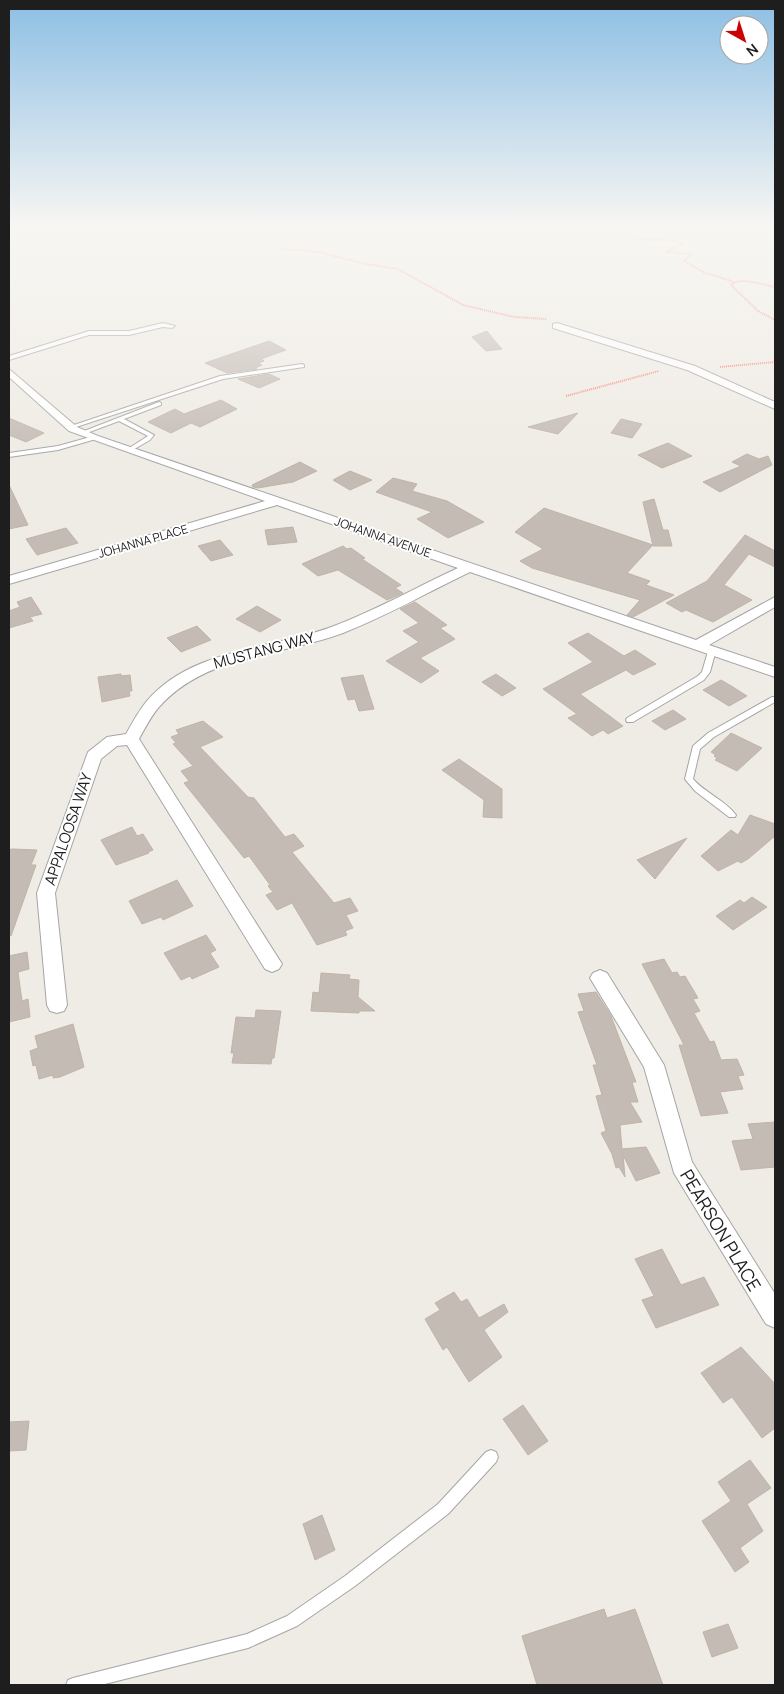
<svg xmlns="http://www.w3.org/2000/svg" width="784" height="1694" font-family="Manrope,sans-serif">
  <rect width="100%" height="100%" fill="#efece5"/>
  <path fill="#c4bbb4" stroke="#c1b3a7" d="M487,331L494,340L502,349L486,351L472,337Z
    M269,341L286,350L261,359L264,361L258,363L262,365L255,368L257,369L227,373L205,363Z
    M269,374L280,379L259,388L238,379Z
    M221,400L237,409L200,427L191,423L171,433L148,422L175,409L184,414Z
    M578,413L558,434L528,427Z
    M9,418L44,433L26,442L9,435Z
    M621,419L642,424L632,438L611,433Z
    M668,443L692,456L662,468L638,455Z
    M747,454L759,459L768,456L772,465L720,492L703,482L741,466L732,462Z
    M300,462L317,471L293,482L258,488L253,487L252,485Z
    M350,471L372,480L350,490L333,480Z
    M393,478L417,484L412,491L447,501L484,522L448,538L417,519L432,512L376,492Z
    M9,485L28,525L9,529Z
    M654,499L663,530H668L672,546H653L643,502Z
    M544,508L653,545L627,573L650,581L646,585L674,595L633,617L627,615L640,600L532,568L520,561L543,549L515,532Z
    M293,527L297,542L268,545L265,530Z
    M66,528L78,543L37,555L26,539Z
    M745,535L775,551V567L749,554L724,585L752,600L713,622L686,610L682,612L666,603L707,581Z
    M220,540L233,555L211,561L198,546Z
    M343,546L347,549L351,548L365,558L362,559L401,585L395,588L403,593L387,600L338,570L318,576L302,564Z
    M31,597L42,614L30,617L33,621L9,628V611L20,607L17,602Z
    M415,602L447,625L440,628L455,639L420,658L439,671L421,683L386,661L419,642L403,631L419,623L400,609Z
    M257,606L281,620L260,632L236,619Z
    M197,626L211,640L181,652L167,638Z
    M588,633L624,656L635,650L656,664L633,675L626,670L580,694L623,726L608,734L603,730L592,736L568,718L577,714L543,689L593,662L568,643Z
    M121,674V676L130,675L132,691H129L130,696L102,702L98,677Z
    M496,674L516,688L502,696L482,682Z
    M363,675L374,709L359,711L355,699L348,700L341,678Z
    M721,680L733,687L747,696L729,706L703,690Z
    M673,710L686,719L665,730L652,721Z
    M203,721L223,737L200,747L248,797L254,798L285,837L294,834L304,846L292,852L334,903L350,898L358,911L346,915L353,928L345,931L347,935L317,945L292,903L277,910L266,895L273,892L268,886L270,885L249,856L244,858L184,783L189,781L181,771L193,766L173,744L176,743L171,737L179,734L176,730Z
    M731,733L762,748L737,771L715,760L717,758L714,756L716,755L711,752Z
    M459,759L502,789V818L483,817L484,800L442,770Z
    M750,815L775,824V836L748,859L741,863L738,861L718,871L701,856L731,830L738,835Z
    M132,827L137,836L143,834L153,850L148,852L149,853L116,865L101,840Z
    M687,838L655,879L637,860Z
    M12,849L37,850L31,865H36L11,936L9,935V850Z
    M177,880L193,906L163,920L161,917L142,924L129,901Z
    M752,897L767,907L733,930L716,916L740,900L744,903Z
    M206,935L216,950L210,953L219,967L192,979L190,976L181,980L164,953Z
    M27,952L29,969L18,972L22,1001L28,999L30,1017L9,1022V956Z
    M664,959L672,973L677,972L680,977L685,976L698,998L693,999L700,1011L694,1013L710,1042L714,1041L721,1060L737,1059L744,1075L738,1076L743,1089L720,1092L728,1113L701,1116L679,1045H684L642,964Z
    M321,973L350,975L349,979L359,980L358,997L375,1011H359V1013L311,1011L313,992L319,993Z
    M596,992L611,1016L636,1082H632L638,1102H630L642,1122L620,1125L622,1149L646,1147L660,1173L636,1181L623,1155L625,1177L619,1167L616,1168L612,1154L601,1133L606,1131L596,1096L602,1095L593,1065H597L578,1012L584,1011L578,994Z
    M256,1010L281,1011L274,1058H272L271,1064L232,1063L234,1053H231L236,1017L255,1018Z
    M73,1024L84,1067L60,1077L53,1078V1075L39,1079L36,1065L33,1066L30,1051L38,1048L35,1036Z
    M775,1122V1167L741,1170L732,1141L753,1139L748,1124Z
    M662,1249L681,1285L704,1277L719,1305L656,1328L642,1300L654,1296L635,1259Z
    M454,1292L461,1302L467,1299L479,1318L504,1304L508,1312L484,1330L502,1357L469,1382L447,1347L443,1350L425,1319L440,1310L435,1303Z
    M741,1347L775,1384V1428L762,1438L732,1397L723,1403L701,1373Z
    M523,1405L548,1441L528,1455L503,1419Z
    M29,1421L26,1450L9,1451V1422Z
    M750,1460L771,1488L747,1504L763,1531L740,1548L749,1562L735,1572L702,1521L731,1501L718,1482Z
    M322,1515L335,1550L315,1560L303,1524Z
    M604,1609L607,1618L635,1609L663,1685H537L522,1636Z
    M728,1624L738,1648L712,1657L703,1632Z"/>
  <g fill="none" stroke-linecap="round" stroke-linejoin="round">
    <defs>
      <path id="service" d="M163,323L175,326L172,328L163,327L129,335H89L9,360V356L89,331H129Z
        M302,364L304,365V367L223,379L73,428L68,427L220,376Z
        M159,402L161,403V405L124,419L154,435L150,440L131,451L126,450L148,436L119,421L84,434L79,433Z
        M94,436L96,437V439L58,450L9,457V453L58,446Z
        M709,648H715L716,650L710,672L704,680L633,722H627L626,720L627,718L698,676L702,672Z
        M772,697H775V702L714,737L700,749L693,779C705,793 725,800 736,815L735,817H729L695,791L685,779L693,746L708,733Z
        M491,1450L496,1452L498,1457L496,1462L448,1514L355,1586L297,1626L248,1648L101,1685H66L68,1680L73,1678L247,1634L287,1616L345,1576L438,1504L486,1452Z"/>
      <path id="minor" d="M557,323L695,366L775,402V409L687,370L553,328V324Z
        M9,369L77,427L98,436L696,640L775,597V607L709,645L775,667V677L470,572C428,592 387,616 343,633C282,656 206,654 159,707C151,716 145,728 139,739L282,964L279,969L272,972L265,969L127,745L117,746L101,759L55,893L67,1005L64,1011L57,1013L50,1011L47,1005L37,893L88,752L107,737L126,734C132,723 138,712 146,702C192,647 272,650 334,626C376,610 417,587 458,568L277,505L9,584V576L265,501L69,431L9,377Z
        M600,970L607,973L664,1065L692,1162L775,1294V1328L766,1324L674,1173L644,1067L590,978L593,973Z"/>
    </defs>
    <use href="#service" stroke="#a5a5a5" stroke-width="2"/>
    <use href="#minor" stroke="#a5a5a5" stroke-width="2"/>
    <path stroke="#fa7b6b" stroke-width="2" stroke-dasharray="1 1" stroke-linecap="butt" d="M660,227L635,232L629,237C647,243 665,237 683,243L666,252L691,254L684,261L703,272L734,282
      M282,249L319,252L366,264L398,269L463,305L514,317L547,319
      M775,287C763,285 740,276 731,285L758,311L775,320
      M720,367L775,362
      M566,396L659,371"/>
    <use href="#service" fill="#fff" fill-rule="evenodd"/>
    <use href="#minor" fill="#fff" fill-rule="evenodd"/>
  </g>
  <linearGradient id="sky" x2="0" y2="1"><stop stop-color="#8dbfe4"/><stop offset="0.49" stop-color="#f8f6f3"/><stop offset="1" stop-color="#f8f6f3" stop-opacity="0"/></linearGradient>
  <rect width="784" height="464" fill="url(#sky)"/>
  <g text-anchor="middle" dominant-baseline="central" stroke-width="4" stroke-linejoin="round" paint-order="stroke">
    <g font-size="12" fill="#1e1e1e" stroke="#fff">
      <text transform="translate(383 537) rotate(19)">JOHANNA AVENUE</text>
      <text transform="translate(143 541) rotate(-16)">JOHANNA PLACE</text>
    </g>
    <g font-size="15" fill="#1e1e1e" stroke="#fff">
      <text transform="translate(264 650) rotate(-15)">MUSTANG WAY</text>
      <text transform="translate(68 829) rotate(-71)">APPALOOSA WAY</text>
    </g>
    <g font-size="18" fill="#1e1e1e" stroke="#fff">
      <text transform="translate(721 1230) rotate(59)">PEARSON PLACE</text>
    </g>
  </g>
  <rect width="784" height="1694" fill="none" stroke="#1e1e1e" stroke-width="20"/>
  <g transform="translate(744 40) rotate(141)"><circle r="24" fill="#ffffff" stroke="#a5a5a5"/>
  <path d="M0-4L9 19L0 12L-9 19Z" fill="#cd0100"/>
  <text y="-8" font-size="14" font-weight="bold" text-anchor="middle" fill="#1e1e1e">N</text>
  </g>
</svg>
